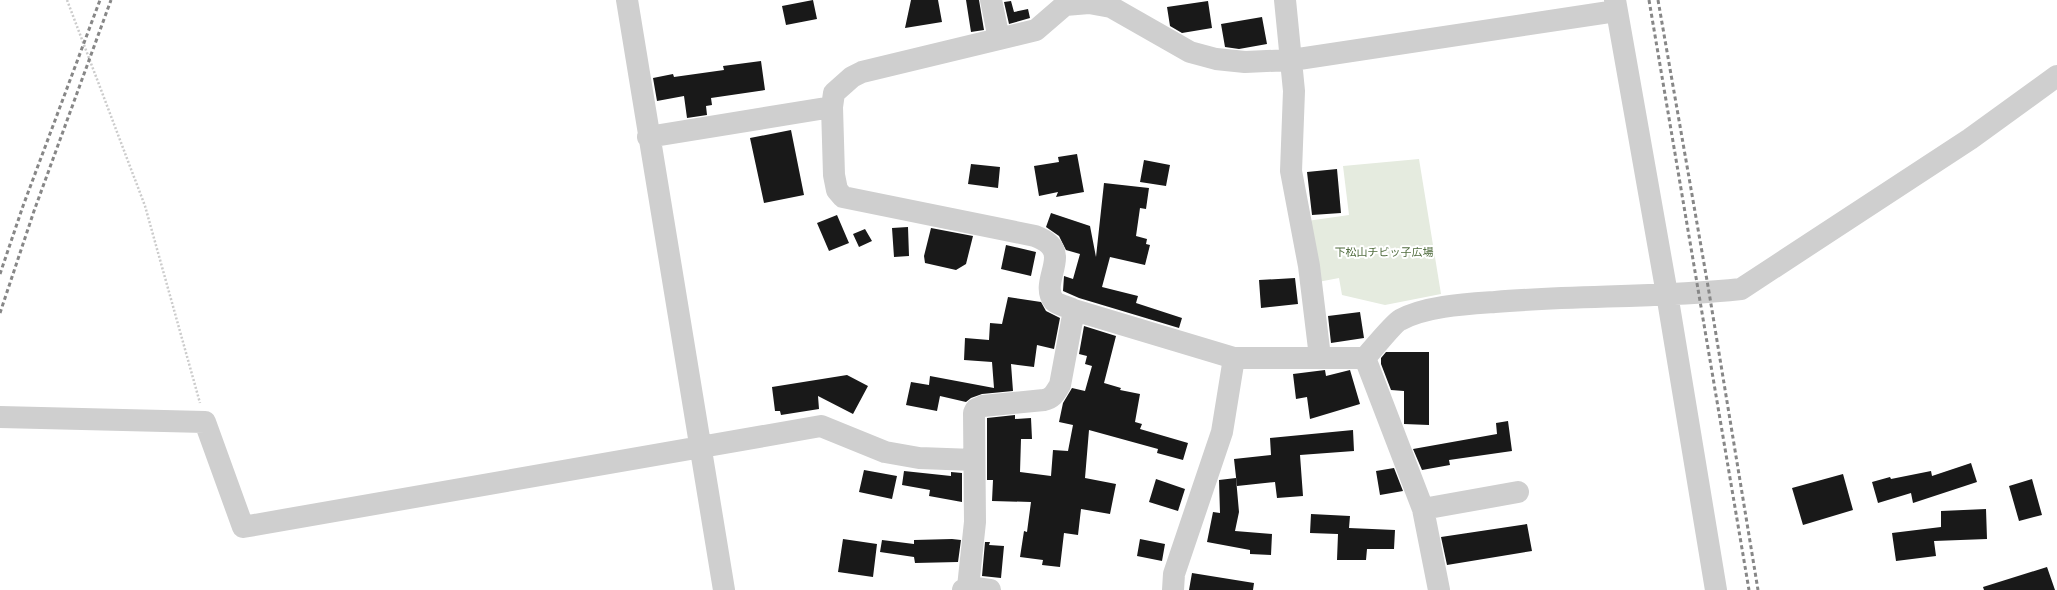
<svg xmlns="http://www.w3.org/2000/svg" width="2057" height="590" font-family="Quicksand,'Noto Sans JP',sans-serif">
  <rect width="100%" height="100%" fill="#fff"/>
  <path fill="#e5ebdf" d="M1419,159L1441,294L1385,305L1342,295L1339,278L1318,282L1307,221L1349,215L1343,166Z"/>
  <path fill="#191919" d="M813,0L817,19L786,25L782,6Z
    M911,0H938L942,22L905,28Z
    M966,0H979L984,30L971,32Z
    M1011,1L1014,12L1028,9L1030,18L1009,24L1004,2Z
    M1208,1L1212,28L1182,33L1170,26L1167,7Z
    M1262,17L1267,44L1239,49L1225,47L1221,24Z
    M761,61L765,90L711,98L712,105L706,106L707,115L687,118L684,96L657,101L653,78L673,74L674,77L724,70L723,66Z
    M791,130L804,195L764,203L750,138Z
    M1077,154L1084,192L1056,197L1058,192L1039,196L1034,166L1059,162L1058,157Z
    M1144,160L1170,165L1166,186L1140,182Z
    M971,164L1000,167L998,188L968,184Z
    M1337,169L1341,213L1312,215L1307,172Z
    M1104,183L1149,188L1146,209L1140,208L1136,236L1147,239L1146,244L1150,245L1145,265L1110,257L1102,287L1138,296L1136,303L1182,318L1179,328L1079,298L1063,291L1064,276L1073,279L1080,254L1066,250L1059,236L1046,227L1051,213L1090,226L1096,257Z
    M837,215L849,243L829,251L817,223Z
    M908,227L909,256L894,257L892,228Z
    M931,228L973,236L966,264L956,270L925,263L924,256Z
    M865,229L872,241L859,247L853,234Z
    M1006,245L1036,252L1031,276L1001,269Z
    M1295,278L1298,304L1261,308L1259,280Z
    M1008,297L1041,302L1046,311L1060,318L1054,349L1037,345L1034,367L1011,364L1013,391L982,394L971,398L966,402L940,396L937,411L906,405L911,382L929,385L930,376L994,388L992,362L964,360L965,338L989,340L990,323L1002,324Z
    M1360,312L1364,338L1331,343L1328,316Z
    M1084,326L1116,336L1104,383L1121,388L1120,390L1140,394L1135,422L1142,424L1140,429L1188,443L1183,460L1157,453L1158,449L1089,430L1085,478L1116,484L1110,514L1081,509L1078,535L1064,533L1060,567L1042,565L1043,560L1020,557L1024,531L1027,532L1031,502L992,501L993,480H987V418L1015,415V419L1031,418L1032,439H1021L1020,472L1051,476L1053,450L1068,451L1073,425L1059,422L1063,403L1072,388L1085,391L1092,366L1085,364L1087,356L1079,354Z
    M1386,352H1429V425L1404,424V391L1391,390L1381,364V358Z
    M1325,370L1326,376L1350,370L1360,404L1310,419L1307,397L1296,399L1293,374Z
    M847,375L868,386L853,414L818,396L819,409L781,415L780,411H775L772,387Z
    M1508,421L1512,451L1449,460L1450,465L1422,470L1413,449L1497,434L1496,423Z
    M1353,430L1354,451L1300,455L1303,496L1277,498L1275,482L1237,486L1234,459L1271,455L1270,438Z
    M1971,463L1977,482L1913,503L1911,493L1878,503L1872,482L1890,477L1891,479L1931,471L1932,476Z
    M1394,468L1403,491L1380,495L1376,471Z
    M864,470L897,476L892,499L859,492Z
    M904,471L951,476V472L962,473V502L929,496L930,490L902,485Z
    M1843,474L1853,510L1803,525L1792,488Z
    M1236,478L1239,512L1235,531L1272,534L1271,555L1250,554V550L1207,542L1213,512L1220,513L1219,480Z
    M1156,479L1185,489L1178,511L1149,502Z
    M2032,479L2042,515L2019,521L2009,486Z
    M1986,509L1987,539L1934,541L1936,556L1896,561L1892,533L1941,527V511Z
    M1311,514L1350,516L1349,528L1395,530L1394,549H1367L1366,560H1337L1338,534L1310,533Z
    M1527,524L1532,551L1447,565L1441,537Z
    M843,539L877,544L873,577L838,572Z
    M952,539L961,540L958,562L915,563L914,557L880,552L882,540L914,544V540Z
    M1140,539L1165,544L1162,561L1137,556Z
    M985,542H990L989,545L1004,546L1001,578L982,576Z
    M2047,567L2055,590H1984L1983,587Z
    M1192,573L1254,583L1253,590H1189Z"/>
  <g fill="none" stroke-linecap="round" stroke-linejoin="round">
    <path stroke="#ccc" stroke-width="2.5" stroke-dasharray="2 2" stroke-linecap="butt" d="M67,0L145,206L200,403"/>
    <path stroke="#cfcfcf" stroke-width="22" d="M627,0L724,590
      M991,0L999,39
      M1285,0L1294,91L1291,171L1309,266L1320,357
      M1615,0L1667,294L1716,590
      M832,107L834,93L852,77L862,72L1036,30L1065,5L1089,3L1111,7L1190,52L1216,59L1245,62L1292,60L1616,11
      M648,137L832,107L834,175L837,190L843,197L1035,236C1040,238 1045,240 1049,244C1066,259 1040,284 1054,301C1058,305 1069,307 1074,310L1234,358H1365C1372,350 1394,323 1400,320C1426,306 1466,304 1495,302C1577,295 1660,298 1741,289L1970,139L2057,76
      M1365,358L1423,509L1439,590
      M0,417L205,422L243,527L821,426L885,452L919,458L974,460
      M1423,509L1518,492
      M968,587L990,590
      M963,590L968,587L975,522L974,413L976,409L983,406L1044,400C1053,398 1055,393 1060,385L1074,310
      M1173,590L1174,574L1222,432L1234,358"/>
    <path stroke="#878787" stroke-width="3" stroke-dasharray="4 3" stroke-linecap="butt" d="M1649,0L1749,590
      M1658,0L1709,292L1758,590
      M0,274L23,206L100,0
      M0,313L34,211L111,0"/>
  </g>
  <g text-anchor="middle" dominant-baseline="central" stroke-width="4" stroke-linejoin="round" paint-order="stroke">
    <g font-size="11" fill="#526e40" stroke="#fff">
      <text x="1384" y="252">下松山チビッ子広場</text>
    </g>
  </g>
</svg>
